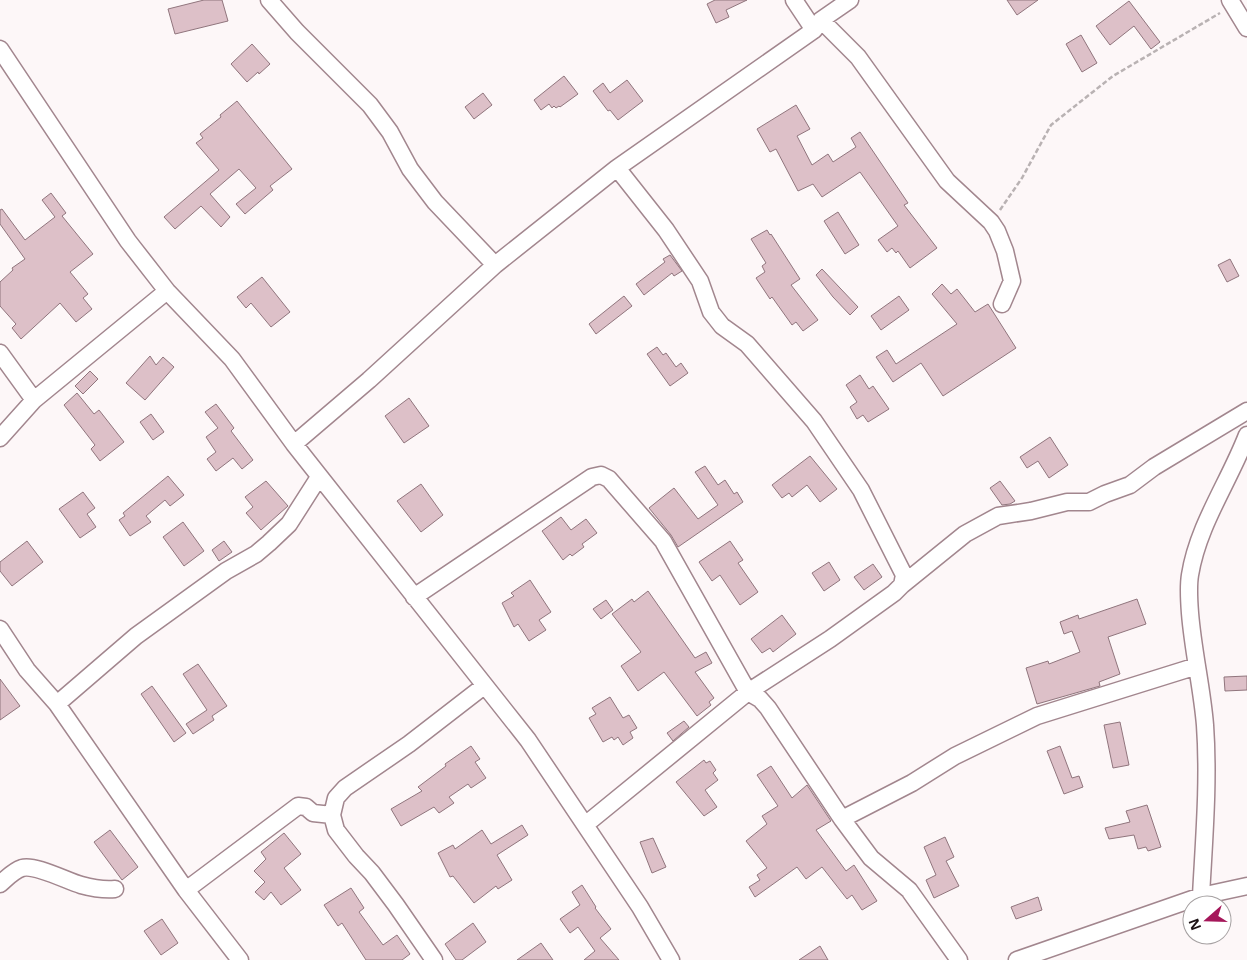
<svg xmlns="http://www.w3.org/2000/svg" width="1247" height="960" font-family="'Noto Sans',sans-serif">
  <rect width="100%" height="100%" fill="#fdf7f8"/>
  <path fill="#ddc0c8" stroke="#90757d" d="M204,0H222L228,21L175,34L168,9Z
    M715,0H747L726,10L729,17L716,23L707,4Z
    M1007,0H1038L1017,15Z
    M1129,1L1160,42L1151,49L1134,26L1110,45L1096,26Z
    M1081,35L1097,63L1082,72L1066,44Z
    M252,44L270,64L259,74L258,72L247,82L231,64Z
    M564,76L578,94L560,107L559,106L556,108L554,106L552,108L549,104L541,110L534,100Z
    M627,80L643,101L618,120L610,110L608,111L593,91L603,83L610,93Z
    M483,93L492,105L474,119L465,107Z
    M237,101L292,169L270,186L273,190L245,214L236,204L256,188L239,169L210,194L230,217L221,227L201,206L175,229L164,217L219,170L196,143L203,138L200,134L221,117L220,115Z
    M796,105L810,129L797,136L812,165L828,154L833,162L856,147L851,138L860,132L908,203L904,205L937,248L910,268L898,251L896,253L892,248L887,252L878,240L898,226L860,172L822,197L813,184L798,191L776,149L770,152L757,129Z
    M51,193L66,213L62,216L93,254L70,272L88,294L83,298L92,309L76,322L60,303L21,339L12,328L16,324L0,306V282L13,270L12,268L25,259L0,224V210L2,209L25,240L55,217L42,200Z
    M838,212L859,245L845,254L824,221Z
    M767,230L770,235L771,234L800,279L791,285L818,320L803,331L796,322L792,325L772,297L770,299L756,278L765,272L762,266L766,263L751,239Z
    M670,255L682,271L674,276L672,273L644,295L636,284L665,262L663,259Z
    M1230,259L1239,276L1227,282L1218,265Z
    M822,269L858,307L850,315L833,297L816,275Z
    M262,277L290,312L271,327L251,303L246,308L237,297Z
    M942,284L951,294L957,289L975,312L988,304L1016,348L943,396L921,363L893,382L876,357L887,350L896,364L957,324L932,294Z
    M624,296L632,306L596,334L589,324Z
    M899,296L909,310L881,330L871,316Z
    M657,347L663,355L666,353L676,367L681,363L688,373L670,386L647,354Z
    M150,356L156,365L163,357L174,367L145,400L126,383Z
    M90,371L98,379L83,394L75,386Z
    M860,375L869,389L873,386L889,409L868,422L863,415L857,419L850,407L857,402L846,385Z
    M77,393L94,414L99,410L124,442L100,461L91,449L95,445L64,405Z
    M409,398L429,426L404,443L385,416Z
    M216,404L234,428L231,431L253,460L242,469L233,458L216,471L207,459L216,452L206,437L218,428L205,412Z
    M151,414L164,432L153,440L140,422Z
    M1050,437L1068,465L1049,478L1038,461L1027,468L1020,457Z
    M810,456L837,489L820,502L807,485L792,497L789,493L782,498L772,485Z
    M705,466L718,485L725,480L734,494L737,492L743,502L678,547L671,535L649,508L674,488L698,519L718,505L695,472Z
    M168,476L184,495L170,506L165,500L146,516L151,522L130,536L119,520L125,516L123,513Z
    M266,481L288,506L261,530L246,513L253,507L245,497Z
    M1000,481L1015,501L1010,504L1002,505L990,488Z
    M421,484L443,515L421,532L397,501Z
    M83,492L95,508L87,514L96,527L80,538L59,509Z
    M561,517L571,530L586,519L597,533L582,544L584,547L572,556L570,554L563,560L542,531Z
    M183,522L204,551L184,566L163,537Z
    M27,541L43,562L12,586L0,571V562Z
    M224,541L232,552L219,561L212,550Z
    M730,541L743,560L738,563L758,592L740,605L720,575L712,581L699,562Z
    M829,562L840,580L824,591L812,573Z
    M873,564L882,577L864,590L854,577Z
    M530,580L551,612L539,620L546,630L529,641L518,624L514,627L502,603L514,596L511,593Z
    M648,591L695,658L706,652L712,663L695,672L714,698L709,702L711,705L697,716L664,672L638,691L621,666L641,652L612,614L632,599L634,602Z
    M1137,599L1146,624L1108,637L1120,674L1099,682L1100,686L1037,704L1026,668L1048,661L1049,664L1080,652L1072,631L1064,634L1060,622L1078,615L1079,619Z
    M606,600L613,610L601,619L593,609Z
    M782,615L796,634L773,652L770,648L762,653L751,639Z
    M198,664L227,706L212,716L214,720L193,734L186,724L207,710L183,674Z
    M1247,676V690L1225,691L1224,677Z
    M0,679L20,706L0,720Z
    M152,686L186,733L174,742L141,694Z
    M610,697L623,718L629,715L637,728L630,732L633,738L623,745L618,737L614,740L612,737L603,742L589,718L596,714L592,708Z
    M684,721L689,727L673,741L667,733Z
    M1120,722L1129,765L1113,768L1104,725Z
    M471,746L480,759L475,762L486,778L471,788L468,784L449,797L454,803L439,813L434,807L401,826L391,809L422,791L418,787L446,766L445,764Z
    M1060,746L1072,778L1079,776L1083,787L1064,794L1047,751Z
    M704,760L706,763L710,761L716,770L713,773L718,780L705,790L717,807L704,816L676,782Z
    M771,766L792,798L807,785L831,821L816,830L846,871L854,865L877,901L862,910L852,895L847,899L822,867L806,879L797,867L755,897L749,887L760,880L757,875L767,868L746,841L767,824L762,816L778,806L757,775Z
    M1147,805L1161,847L1148,851L1146,847L1138,849L1134,835L1109,839L1105,828L1130,822L1126,811Z
    M522,825L528,835L497,855L512,880L498,889L496,886L474,903L453,876L450,877L438,853L453,845L455,849L482,830L491,844Z
    M110,830L138,867L122,880L94,842Z
    M284,833L301,854L284,868L301,890L281,905L271,892L264,900L255,892L265,882L254,871L266,859L261,852Z
    M945,837L954,857L946,861L959,886L934,898L926,880L936,875L924,847Z
    M653,838L666,867L652,873L640,842Z
    M582,885L596,907L595,908L611,929L600,938L619,960H584L595,951L578,927L570,933L560,919L580,905L572,892Z
    M351,888L364,908L359,912L383,945L397,935L410,954L402,960H366L342,923L338,926L324,905Z
    M1038,897L1042,910L1016,919L1011,907Z
    M162,919L178,943L161,955L144,931Z
    M473,923L486,942L462,960H456L445,944Z
    M541,943L553,960H517Z
    M820,946L828,960H799Z"/>
  <g fill="none" stroke-linecap="round" stroke-linejoin="round">
    <defs>
      <path id="street" d="M269,0L297,32L370,105L390,132L410,169L435,202L495,265
        M794,0L814,30
        M1230,0L1247,28
        M821,20L858,57L947,181L991,222L997,231L1005,251L1012,281L1002,304
        M0,49L128,241L167,291L232,359L294,444L528,740L640,907L671,960
        M0,353L34,400
        M0,438L34,400L167,291
        M294,444L369,380L495,265L617,168L814,30L821,20L850,0
        M902,585L965,534L998,516L1031,511L1067,502H1089L1105,494L1130,485L1154,467L1247,411
        M414,597L592,477L601,475L609,479L663,541L748,692L760,699L768,708L842,819L871,858L909,890L959,960
        M0,629L27,670L57,704L186,890L240,960
        M57,704L136,636L226,571L256,554L269,543L289,524L319,477
        M842,819L912,783L955,756L1037,716L1197,666
        M585,825L748,692L830,639L894,593L902,585L904,575L861,490L814,421L747,344L722,326L711,312L700,281L666,230L617,168
        M0,884C7,878 13,871 22,868C35,864 67,881 81,885C92,888 104,890 115,889
        M186,890L298,806L306,807L313,813L332,815
        M1201,896C1204,839 1209,782 1205,725C1202,688 1193,651 1190,613C1189,600 1188,587 1190,575C1198,525 1229,482 1247,435
        M434,960L396,905L372,873L356,856L336,830L332,815L336,798L345,788L409,744L484,686
        M1017,960L1201,896L1247,886"/>
    </defs>
    <use href="#street" stroke="#a2868e" stroke-width="19"/>
    <path stroke="#b9b2b3" stroke-width="2.5" stroke-dasharray="5 2.5" stroke-linecap="butt" d="M1000,210L1022,178L1051,125L1113,76L1220,13"/>
    <use href="#street" stroke="#fff" stroke-width="16"/>
  </g>
  <g transform="translate(1207 920) rotate(250)"><circle r="24" fill="#ffffff" stroke="#a5a0a1"/>
  <path d="M0-4L9 19L0 12L-9 19Z" fill="#a5175a"/>
  <text y="-8" font-size="14" font-weight="bold" text-anchor="middle" fill="#1d1215">N</text>
  </g>
</svg>
